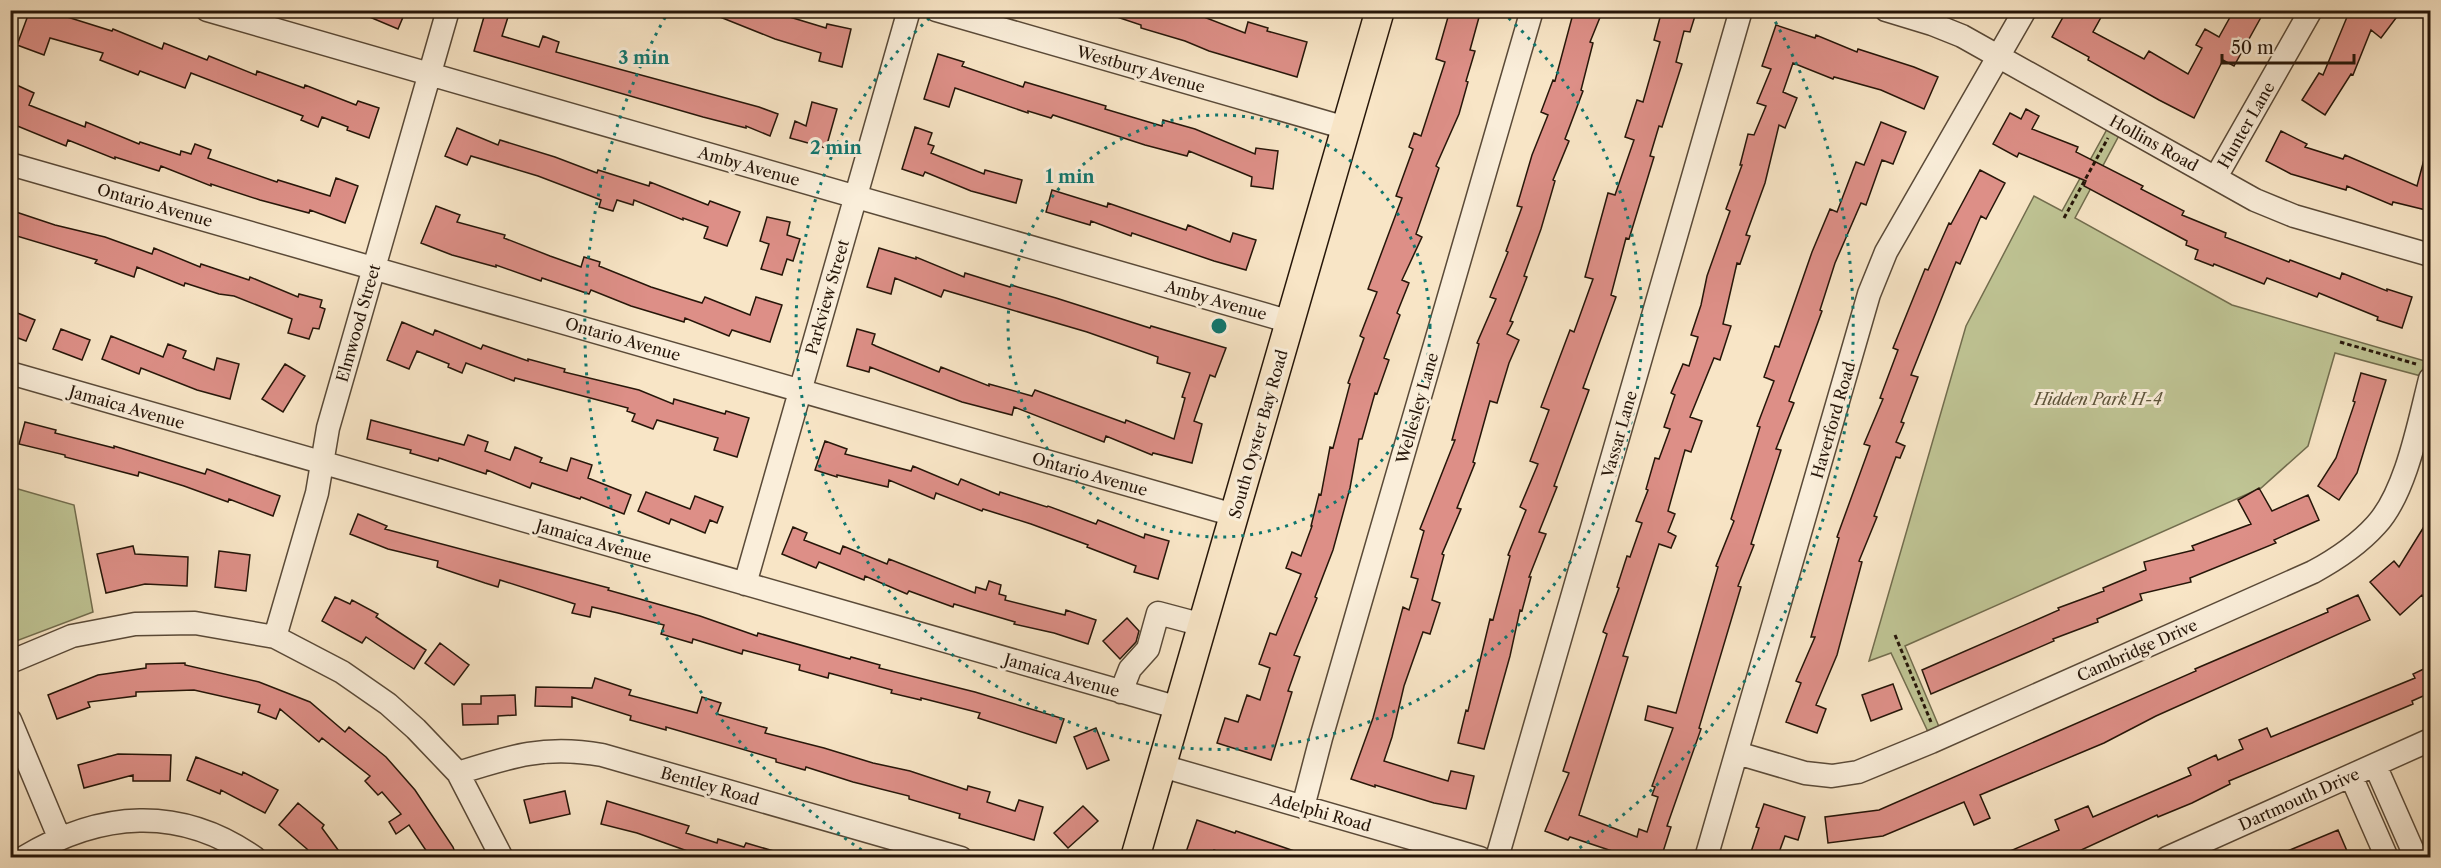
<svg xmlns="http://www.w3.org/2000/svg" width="2441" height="868" font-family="'Libre Caslon Text',serif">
  <rect width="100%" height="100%" fill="#f8e5c6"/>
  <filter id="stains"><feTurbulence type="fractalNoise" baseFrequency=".00333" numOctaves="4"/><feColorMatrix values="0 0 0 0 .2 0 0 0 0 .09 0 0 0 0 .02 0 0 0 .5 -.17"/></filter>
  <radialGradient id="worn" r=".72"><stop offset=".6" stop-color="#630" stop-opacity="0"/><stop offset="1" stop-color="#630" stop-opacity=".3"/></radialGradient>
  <path fill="#bfc494" stroke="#726d4e" stroke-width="1.5" d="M2111,122L2123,128L2075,218L2232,305L2425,361L2421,376L2335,353L2308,446L2261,488L1905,646L1940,729L1929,734L1891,653L1869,661L1966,326L2034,196L2062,211Z
    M11,487L74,505L93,612L11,643Z"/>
  <path fill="#dd8f87" stroke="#261609" stroke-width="1.5" d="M30,10H45L112,31L113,29L162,49L164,43L207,60L209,56L256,75L257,71L304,88L305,85L356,105L358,101L379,108L369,138L347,130L348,127L322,117L318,127L301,120L303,116L191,73L185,88L140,71L138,75L100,60L103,53L50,38L44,55L17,45Z
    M353,10H406L398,29Z
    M486,10L508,17L502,36L539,47L543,36L559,42L556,52L759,107L778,114L770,136L746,126V128L703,117L474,51Z
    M765,10L782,17L783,15L826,28L827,24L851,29L842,67L819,61L821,53L775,39L705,11Z
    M1106,10H1186L1245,33L1248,22L1268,28L1267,31L1307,42L1297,77L1209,51L1185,41L1141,28V25L1105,13Z
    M1450,10H1481L1470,50L1475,51L1466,81L1468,82L1459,114L1436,166L1439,168L1416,234L1422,237L1402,280L1409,283L1397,313L1400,315L1384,358L1389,360L1377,394L1375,393L1362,439H1359L1350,488L1333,550L1315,597L1317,598L1294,655L1300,657L1288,691L1292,692L1271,760L1217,743L1225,718L1238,722L1247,695L1260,700L1270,668L1259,664L1270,633L1276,635L1301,574L1286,568L1292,552L1301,556L1312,526H1311L1319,494L1321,495L1330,447L1333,448L1350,384L1348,383L1364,338L1360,336L1377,292L1368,289L1402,198L1396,196L1413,149L1409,147L1414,133L1421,136L1445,62L1436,59Z
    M1574,10H1603L1590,42L1593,43L1581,90L1583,91L1565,139L1569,141L1553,180L1555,181L1541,229L1524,276L1527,277L1510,321L1513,322L1507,334L1519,340L1509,363L1497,403L1490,401L1473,462L1475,463L1457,508L1461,509L1442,554L1444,555L1432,600L1440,603L1430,634L1423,632L1404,686L1392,737L1384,761L1448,781L1451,771L1474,776L1466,809L1434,803L1375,785V787L1351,779L1373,718L1403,607L1409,610L1418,579L1411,577L1424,531L1420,529L1455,440H1452L1479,344L1477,343L1496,299L1490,297L1508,252L1506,251L1522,207L1517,206L1532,155L1548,115L1541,112L1553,80L1555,81Z
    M1662,10H1675L1695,16L1690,32L1684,31L1676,62L1682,64L1662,127L1659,126L1650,156L1654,157L1629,239L1626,238L1611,295L1616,297L1583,388L1589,390L1554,486L1557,487L1539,532L1546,534L1529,577H1531L1522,611L1520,610L1510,656L1484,749L1458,743L1466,710L1468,711L1490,619L1493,620L1510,556L1508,555L1526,510L1520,507L1538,464L1530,461L1549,410L1541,407L1570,330L1574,332L1593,279L1585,277L1608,193L1615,195L1634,140L1625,137L1637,100L1643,102L1660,42L1654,40Z
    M2067,10H2105L2093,32L2144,59L2149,51L2188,74L2202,48L2196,45L2205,29L2219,37L2234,10H2265L2234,66L2223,60L2194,118L2159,100L2088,60L2089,57L2052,37Z
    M2352,10H2402L2381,38L2371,30L2353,75L2351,74L2325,115L2302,100L2319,73L2323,75L2347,17Z
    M1776,25L1815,38L1816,35L1857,52L1858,49L1914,67L1938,77L1924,109L1881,90L1834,77L1833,79L1793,63L1783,92L1797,98L1785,128L1779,125L1765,183L1746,235L1750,236L1740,264L1737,263L1723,324L1731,326L1720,360L1714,358L1690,417L1702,421L1691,452L1685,450L1668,511L1675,514L1668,532L1676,536L1671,548L1659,544L1623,656L1628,657L1579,815L1637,837L1639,829L1647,832L1658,797L1652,795L1655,787L1652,786L1673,728L1645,720L1648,706L1676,713L1718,567L1716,566L1734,521L1731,519L1760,427L1757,426L1774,381L1764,377L1775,346L1779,347L1812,252L1830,209L1837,212L1856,162L1864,165L1881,122L1906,132L1893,164L1882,160L1866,205L1861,203L1835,263L1820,310L1822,311L1789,401L1794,403L1776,449L1781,450L1751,544L1754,545L1738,586L1741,587L1699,728L1701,729L1667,826L1671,827L1661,858H1633L1570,837L1568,840L1545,831L1569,773L1563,771L1607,634L1603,632L1619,588L1617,587L1627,556L1630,557L1642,523L1636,521L1648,490L1646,489L1655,458L1659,459L1670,429L1664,427L1675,395L1671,393L1683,364L1689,366L1698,337L1691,335L1701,305L1707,276L1730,211L1726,209L1742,165H1740L1748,134L1754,135L1766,106L1757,103L1771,69L1762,66Z
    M938,54L964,62L962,66L1023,87L1025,82L1106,106L1105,109L1162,126L1163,120L1195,129L1255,154L1256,148L1278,151L1273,189L1251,186L1252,177L1189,151L1187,156L1145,145L1053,115L1051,118L1028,111V113L955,88L949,107L924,99Z
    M10,82L34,93L29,105L85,127L86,122L139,144L140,142L180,155L181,151L191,154L195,144L211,150L208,158L277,182L278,180L330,196L336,178L358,186L345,223L310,210L309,213L260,200L211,184V186L161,166L159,171L115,157V159L68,140L66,146L10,123Z
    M812,102L837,109L826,148L790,138L795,121L806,126Z
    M2026,109L2039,116L2032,129L2078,147L2076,152L2143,186L2141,189L2184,211L2182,215L2226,233L2225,237L2289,262L2290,260L2340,279L2342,273L2387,291V289L2412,297L2402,328L2377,320L2378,317L2319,293L2317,297L2267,278L2264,284L2214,264L2213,266L2195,259L2198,250L2186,245L2187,241L2084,186L2086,181L2019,153L2017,157L1993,144L2010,113L2021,119Z
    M915,127L932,133L928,144L934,146L931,153L984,174L985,170L1022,180L1016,203L971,191L925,172L923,176L902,169Z
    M457,128L498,145L500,140L555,157L597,173L598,170L649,186L650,182L708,205L710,201L740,212L727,246L704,238L708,227L683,218V220L634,200L633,205L617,200L613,211L599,207L601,200L538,176L471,156L467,165L445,156Z
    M2281,131L2307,144L2305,147L2343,159L2345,155L2417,186L2426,152H2430V211L2393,202L2392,205L2347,186L2346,190L2291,174L2266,161Z
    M1980,170L2005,183L1986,219L1981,216L1960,264L1956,262L1911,375L1918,377L1901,422L1904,423L1896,442L1905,446L1900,458L1896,457L1874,516L1877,517L1859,561L1862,562L1837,655L1816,705L1826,709L1817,733L1786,722L1801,683L1796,681L1815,637H1811L1839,538L1837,537L1870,446L1864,444L1883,399L1880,398L1898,350L1893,348L1925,269L1928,270L1949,223L1951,224Z
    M1052,190L1107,207L1108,203L1186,230L1188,225L1230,242L1233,233L1256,240L1246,270L1214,261L1132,233L1131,236L1091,221L1090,225L1046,212Z
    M436,206L460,215L457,222L505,235L504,238L550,256L581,267L584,257L600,262L599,266L651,287L702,303L705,297L750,315L756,297L782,305L770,342L732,330L729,336L685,318L684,322L631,306L591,290L589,294L542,278L541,281L496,265V267L452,255L421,243Z
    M10,210L55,225L105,237L152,254L154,248L200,267L201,264L249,280L250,277L298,297L299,294L322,300L320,307L325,309L319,329L313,328L309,339L288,333L292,319L234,296L219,294L185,283L184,286L137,267L134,277L95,263L97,260L10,234Z
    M767,217L790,222L787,235L800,239L793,261L787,259L782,275L761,269L769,244L760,241Z
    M879,248L916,259V257L964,277L965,273L1010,287L1011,285L1056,298L1150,328L1151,326L1226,348L1215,377L1210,375L1194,421L1202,424L1192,463L1153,453L1152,455L1106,436L1104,442L1014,407L1012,415L962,402L870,367L869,372L847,366L857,329L875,334L872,344L876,346L939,372L941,367L989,386V384L1032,396L1035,390L1125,423L1126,420L1174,439L1185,398L1182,397L1190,373L1157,363L1158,357L1087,332L944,290L941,297L895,278L891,294L867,287Z
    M10,310L35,320L26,341L10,335Z
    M402,322L433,335L435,330L481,349L483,345L528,361V359L565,369L564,372L639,390L673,404L674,399L725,414L726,411L749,418L737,457L714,450L718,438L657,420L653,429L632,421L635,414L627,411L628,408L515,378L514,381L466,363L462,373L448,367L449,364L417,351L409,369L387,360Z
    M61,329L90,340L82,360L53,349Z
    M111,336L163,357L168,344L186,351L183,358L214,370L217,358L239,364L230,399L197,390L141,368L139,374L102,359Z
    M285,364L305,376L283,412L262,399Z
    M2361,373L2386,380L2357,473L2339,500L2318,486L2336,458L2355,402L2353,401Z
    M371,420L464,445L468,435L488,442L485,451L510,460L515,447L542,458L540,462L567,471L571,458L592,465L588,478L631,495L624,514L581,497L580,499L532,483L530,488L487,470L486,474L439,458L438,461L410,453L411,450L367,439Z
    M25,422L56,430L55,433L114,448V446L205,474L207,469L280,496L273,516L229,499L228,502L184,486L139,472L138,476L65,457V455L19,444Z
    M825,441L847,449L845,454L911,471L913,466L958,485L961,479L999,495L1000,492L1047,507L1048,506L1096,524L1098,520L1144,538L1145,534L1169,541L1158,579L1134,572L1136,566L1087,547L1088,545L1031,524L983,509L982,511L936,493L934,499L889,480L888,487L837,475V477L815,470Z
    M2259,488L2272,511L2308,495L2319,520L2274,540L2276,543L2190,578L2191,582L2140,594L2142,600L2097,619L2098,622L2053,639L2054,641L1931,694L1922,670L2059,610L2058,608L2104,591L2103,588L2146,570L2144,562L2194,550L2192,546L2251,524L2238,500Z
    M646,492L690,509L695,496L723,507L717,523L710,520L705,533L671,519L669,524L638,511Z
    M358,514L387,526L385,529L609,588L608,590L700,616L757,636L758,633L850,659L851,657L880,665L879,668L975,692L1064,719L1056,743L978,718L980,713L921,698V700L891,693L892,690L829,673L828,678L799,670L800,665L743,650L742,654L693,639L692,643L661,634L664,625L618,613L592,607L590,617L572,613L575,604L500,580L498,587L485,583L437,567L438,561L388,549L350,534Z
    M2430,517V563L2424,573L2430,580V604L2422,595L2400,615L2370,582L2394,561L2399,567Z
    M793,527L807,533L804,540L840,554L843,546L887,564L889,559L975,593L976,587L986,590L989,581L1001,585L999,594L1006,596L1005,600L1065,615L1066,610L1096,620L1088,644L1054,633L1014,624L1015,622L954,604L953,607L909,591L907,594L865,576L864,580L819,562L816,568L782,554Z
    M133,546L135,554L188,557L187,586L145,584L106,593L97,554Z
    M219,551L250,555L246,591L215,587Z
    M2358,595L2370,620L2156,716L2104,743L1980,795L1990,818L1974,825L1964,802L1883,836L1828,843L1825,817L1879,810L2196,671L2195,669L2328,612L2327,609Z
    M335,597L350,604L352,600L378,614L376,617L426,650L414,669L366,637L362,643L322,621Z
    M1127,618L1139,631L1136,642L1120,659L1103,641Z
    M440,643L469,665L454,685L425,663Z
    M185,663V665L259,682L310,702L345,732L349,727L386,757L415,790L453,847L457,858H431L409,825L396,834L389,822L401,814L382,792L378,795L365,781L370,776L322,738L319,742L280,709L276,719L258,712L260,705L194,690L136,692V696L88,702L90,707L57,719L48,695L98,675L146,668V664Z
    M2430,666V693L2412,701L2413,704L2229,781L2230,784L2192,803L2158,817L2157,815L2064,858H1994L2059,830L2055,820L2088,806L2093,817L2191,775L2188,768L2216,755L2218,760L2243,749L2239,740L2267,728L2271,737L2415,678L2413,674Z
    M595,678L631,690L629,695L697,713L702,697L721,703L717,714L767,728L765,733L824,748L873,763L910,771L967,790L968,786L990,792L987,802L1015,811L1019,800L1043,807L1034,840L959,818L960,814L909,799V796L853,782L806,767L805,770L776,762V759L666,727V730L630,720L631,716L572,697V707L535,706L536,687L592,688Z
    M1893,684L1902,709L1871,721L1862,695Z
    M515,695L516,715L498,716V724L463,725L462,704H481V696Z
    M1096,728L1109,760L1087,769L1074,737Z
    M118,754L171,755L170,781H133V775L84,788L78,765Z
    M196,757L242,775L243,772L278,790L265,813L221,790L220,794L187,780Z
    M565,791L570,814L530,823L524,800Z
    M607,801L689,826L686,833L717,843L718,839L744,847L746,843L784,854L783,858H691L693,853L637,833L601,824Z
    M298,803L324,825L322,828L344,858H314L307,849L279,825Z
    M1764,804L1805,817L1798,840L1785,836L1777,858H1749L1759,828L1756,827Z
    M1083,806L1098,821L1068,848L1054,833Z
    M1197,820L1235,833L1236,831L1306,855V858H1235L1214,850L1212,858H1184Z
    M2338,830L2350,858L2273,857Z"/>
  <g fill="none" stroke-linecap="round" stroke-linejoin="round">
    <defs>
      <path id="minor" d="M207,10L1291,322
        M936,10L1346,128
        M1886,10L1932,24L1962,36L2255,200L2294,216L2430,255
        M10,164L1234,515
        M2216,177L2311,10
        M10,373L1179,708
        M745,584L909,10
        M275,637L317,493L328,428L448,10
        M10,662L72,636L135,624L195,623L275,637L342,672L388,704L416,729L458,773L502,858
        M1121,692L1130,669L1148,649L1158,613L1203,625
        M10,720L59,837
        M1737,753L1805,773L1832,776L1858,772L1931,742L2313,572C2337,559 2358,545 2376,525C2406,493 2419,422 2430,379
        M2375,765L2416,858
        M1162,766L1480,858
        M458,773C511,756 545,745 602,755L961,858
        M2351,776L2387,858
        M1303,807L1321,738L1532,10
        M23,858C100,811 180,805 255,858
        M1497,858L1741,10
        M1706,858L1869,294L1886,252L2025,10
        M2167,858L2430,740"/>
      <path id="major" d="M1135,858L1380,10"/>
    </defs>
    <use href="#minor" stroke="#5a4a38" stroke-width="25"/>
    <use href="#major" stroke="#261609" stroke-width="31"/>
    <path stroke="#261609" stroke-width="3" stroke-dasharray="4.5 3" stroke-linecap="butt" d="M2064,218L2108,138
      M2340,342L2416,364
      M1895,635L1931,722"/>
    <use href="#minor" stroke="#faeeda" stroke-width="22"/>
    <use href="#major" stroke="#f8e5c6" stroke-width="28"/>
  </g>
  <g fill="none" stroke="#0f766e" stroke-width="3" stroke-dasharray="3 6">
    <circle cx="1219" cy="326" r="211"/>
    <path d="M1502 12A423 423 0 1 1 936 12"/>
    <path d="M869 855A634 634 0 0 1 667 14M1771 14A634 634 0 0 1 1569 855"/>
  </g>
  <g text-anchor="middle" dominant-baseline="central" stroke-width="6" stroke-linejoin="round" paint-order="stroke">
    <g font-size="16" fill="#261609" stroke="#faeeda">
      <text transform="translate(1141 69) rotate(16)">Westbury Avenue</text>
      <text transform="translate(2246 125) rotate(-60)">Hunter Lane</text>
      <text transform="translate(2154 143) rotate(29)">Hollins Road</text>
      <text transform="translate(749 166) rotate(16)">Amby Avenue</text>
      <text transform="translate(155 205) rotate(16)">Ontario Avenue</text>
      <text transform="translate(827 297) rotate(-74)">Parkview Street</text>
      <text transform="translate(1216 300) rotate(16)">Amby Avenue</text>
      <text transform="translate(358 323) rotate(-74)">Elmwood Street</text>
      <text transform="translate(623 339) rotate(16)">Ontario Avenue</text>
      <text transform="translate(127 407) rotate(16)">Jamaica Avenue</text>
      <text transform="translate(1417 408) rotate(-74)">Wellesley Lane</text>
      <text transform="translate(1833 420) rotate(-74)">Haverford Road</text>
      <text transform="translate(1258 434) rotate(-74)">South Oyster Bay Road</text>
      <text transform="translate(1619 434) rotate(-74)">Vassar Lane</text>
      <text transform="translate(1090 474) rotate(16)">Ontario Avenue</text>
      <text transform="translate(594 541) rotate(16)">Jamaica Avenue</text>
      <text transform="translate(2137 650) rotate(-24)">Cambridge Drive</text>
      <text transform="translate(1062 675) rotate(16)">Jamaica Avenue</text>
      <text transform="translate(710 786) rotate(16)">Bentley Road</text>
      <text transform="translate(2299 799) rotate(-24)">Dartmouth Drive</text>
      <text transform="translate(1321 812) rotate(16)">Adelphi Road</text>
    </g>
    <g font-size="16" font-style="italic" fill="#5c533a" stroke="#faeeda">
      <text x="2098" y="399">Hidden Park H-4</text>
    </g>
  </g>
  <circle cx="1219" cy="326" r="9" fill="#0f766e" stroke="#faeeda" stroke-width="3"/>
  <g font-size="18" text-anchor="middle" font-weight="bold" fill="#0f766e" stroke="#faeeda" stroke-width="6" stroke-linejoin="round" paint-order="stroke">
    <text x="644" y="64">3 min</text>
    <text x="836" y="154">2 min</text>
    <text x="1070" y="183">1 min</text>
  </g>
  <rect width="2441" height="868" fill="none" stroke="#f8e5c6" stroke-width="36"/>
  <rect x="12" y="12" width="2417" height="844" fill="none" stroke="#261609" stroke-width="3"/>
  <rect x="18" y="18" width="2405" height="832" fill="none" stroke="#261609" stroke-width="1.5"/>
  <path d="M2222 54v9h132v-9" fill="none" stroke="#261609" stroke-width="3"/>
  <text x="2231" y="54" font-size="18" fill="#261609" stroke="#faeeda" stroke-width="4.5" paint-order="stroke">50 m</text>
  <rect width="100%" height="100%" filter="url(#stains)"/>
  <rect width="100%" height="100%" fill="url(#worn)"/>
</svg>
